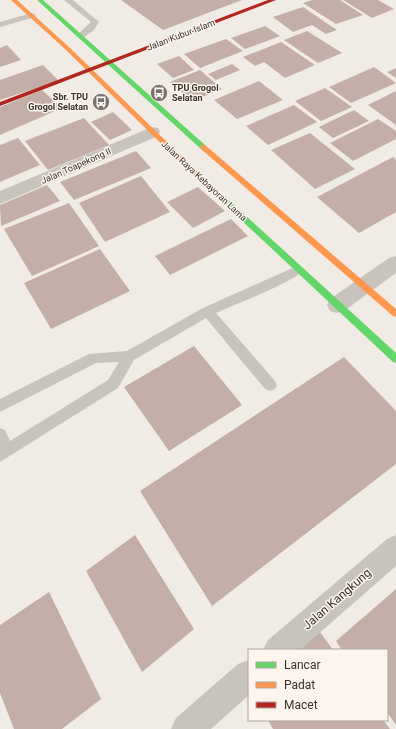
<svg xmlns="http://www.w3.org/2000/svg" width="396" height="729" font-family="Roboto,sans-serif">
  <rect width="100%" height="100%" fill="#f0ebe5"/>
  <path fill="#c3afa7" d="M121,0H242L163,30Z
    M312,0H340L363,15L336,24L303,3Z
    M343,0H378L394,9L372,18Z
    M303,7L325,22L337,30L326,34L312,25L293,32L273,17Z
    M265,26L280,36L245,49L231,38Z
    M307,31L342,53L318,63L284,40Z
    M226,39L243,51L200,68L184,54Z
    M281,42L315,65L285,78L264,62L255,66L243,57Z
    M7,45L21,60L0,67V48Z
    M179,56L194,70L173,78L157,64Z
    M232,64L240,70L216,80L208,74Z
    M43,65L59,81L0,100V80Z
    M374,67L396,83L351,103L329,87Z
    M396,68V78L387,72Z
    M200,70L222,89L192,101L170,82Z
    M259,81L283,100L237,119L214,100Z
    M325,88L352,107L321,121L295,101Z
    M42,90L62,108L0,135V107Z
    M396,91V125L368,105Z
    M294,105L317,122L268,145L246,126Z
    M354,110L369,121L333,138L319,127Z
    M113,112L132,130L110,140L91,122Z
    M84,118L109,145L48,170L25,141Z
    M378,119L396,131V139L353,161L330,143Z
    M310,133L355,169L315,189L271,150Z
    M18,138L40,165L0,182V145Z
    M136,151L151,168L74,200L60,182Z
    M393,157L396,160V212L359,233L317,197Z
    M141,176L170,212L105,242L79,203Z
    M47,185L60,201L1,226L0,205Z
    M198,187L225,211L193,228L167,202Z
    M69,203L99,246L32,276L4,229Z
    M231,219L248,236L170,275L155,256Z
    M100,249L130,291L51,329L24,283Z
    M194,346L242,405L169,451L124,387Z
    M344,357L396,411V464L212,606L140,491Z
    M135,535L194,629L142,672L86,571Z
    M396,589V725L387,712V650H342L336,641Z
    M49,592L101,699L62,729H14L0,693V625Z
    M320,632L333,650H298Z
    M268,720H383L390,729H273Z"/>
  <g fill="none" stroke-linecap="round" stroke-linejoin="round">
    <path fill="#c9c3be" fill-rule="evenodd" d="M64,0H73L99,22L94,30L83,38L76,36L91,22Z
      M32,13L36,15L35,17L0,27V22Z
      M297,266L301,267L303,270C297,281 231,306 216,313L275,381L277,385L275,389L270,391L265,389L206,318L134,360L118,388L0,462V428L5,430L10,441L108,380L119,362L96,363L0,412V399L89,354L127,351L203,308Z"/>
    <path fill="#c9c3be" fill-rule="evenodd" d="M152,127L158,128L160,132L158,136L0,204V191Z
      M396,256V273L344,311L337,313L330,311L327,305L330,299L389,258Z
      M396,535V566L300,650H263L268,640L387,539Z
      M249,660V695L211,729H171L176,718L238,664Z"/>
    <path fill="#63d668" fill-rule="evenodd" d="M37,0H43L205,145V149H201Z
      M193,171H197L396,353V363L393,362L193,175Z"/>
    <path fill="#ff974d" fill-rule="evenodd" d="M11,0H17L69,47L197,171V175H193L65,49Z
      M201,145H205L396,309V317L393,316L201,149Z"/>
    <path fill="#b3261e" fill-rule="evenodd" d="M268,0H276L0,106V102Z"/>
  </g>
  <defs>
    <symbol id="bus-disc" viewBox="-11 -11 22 22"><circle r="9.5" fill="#7a716c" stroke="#fbf5ee"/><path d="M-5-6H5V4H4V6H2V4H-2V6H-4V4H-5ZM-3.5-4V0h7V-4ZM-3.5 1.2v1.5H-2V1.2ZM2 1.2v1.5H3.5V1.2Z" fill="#fff"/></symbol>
  </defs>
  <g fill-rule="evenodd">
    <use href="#bus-disc" x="149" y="83" width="20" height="20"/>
    <use href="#bus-disc" x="91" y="92" width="20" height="20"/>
  </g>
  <g text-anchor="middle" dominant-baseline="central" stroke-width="3" stroke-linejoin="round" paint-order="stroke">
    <g font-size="9" fill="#3b302b" stroke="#fbf5ee">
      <text transform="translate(181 35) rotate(-21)">Jalan Kubur Islam</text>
      <text transform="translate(76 166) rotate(-24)">Jalan Toapekong II</text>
      <text transform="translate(204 181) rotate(43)">Jalan Raya Kebayoran Lama</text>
    </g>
    <g font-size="9" font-weight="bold" fill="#3b302b" stroke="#fbf5ee" text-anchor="start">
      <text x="172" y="88">TPU Grogol<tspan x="172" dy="10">Selatan</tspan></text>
      <text x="88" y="97" text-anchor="end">Sbr. TPU<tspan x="88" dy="10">Grogol Selatan</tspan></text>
    </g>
    <g font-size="12" fill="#3b302b" stroke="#fbf5ee">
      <text transform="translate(337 599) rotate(-41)">Jalan Kangkung</text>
    </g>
  </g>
  <rect x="248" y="649" width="140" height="72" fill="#fbf5ee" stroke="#aea6a0"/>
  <rect x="256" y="662" width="20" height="6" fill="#63d668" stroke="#aea6a0"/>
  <text x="284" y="669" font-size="12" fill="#3b302b">Lancar</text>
  <rect x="256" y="682" width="20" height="6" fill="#ff974d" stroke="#aea6a0"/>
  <text x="284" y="689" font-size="12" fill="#3b302b">Padat</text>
  <rect x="256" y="702" width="20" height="6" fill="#b3261e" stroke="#aea6a0"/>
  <text x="284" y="709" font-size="12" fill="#3b302b">Macet</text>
</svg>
